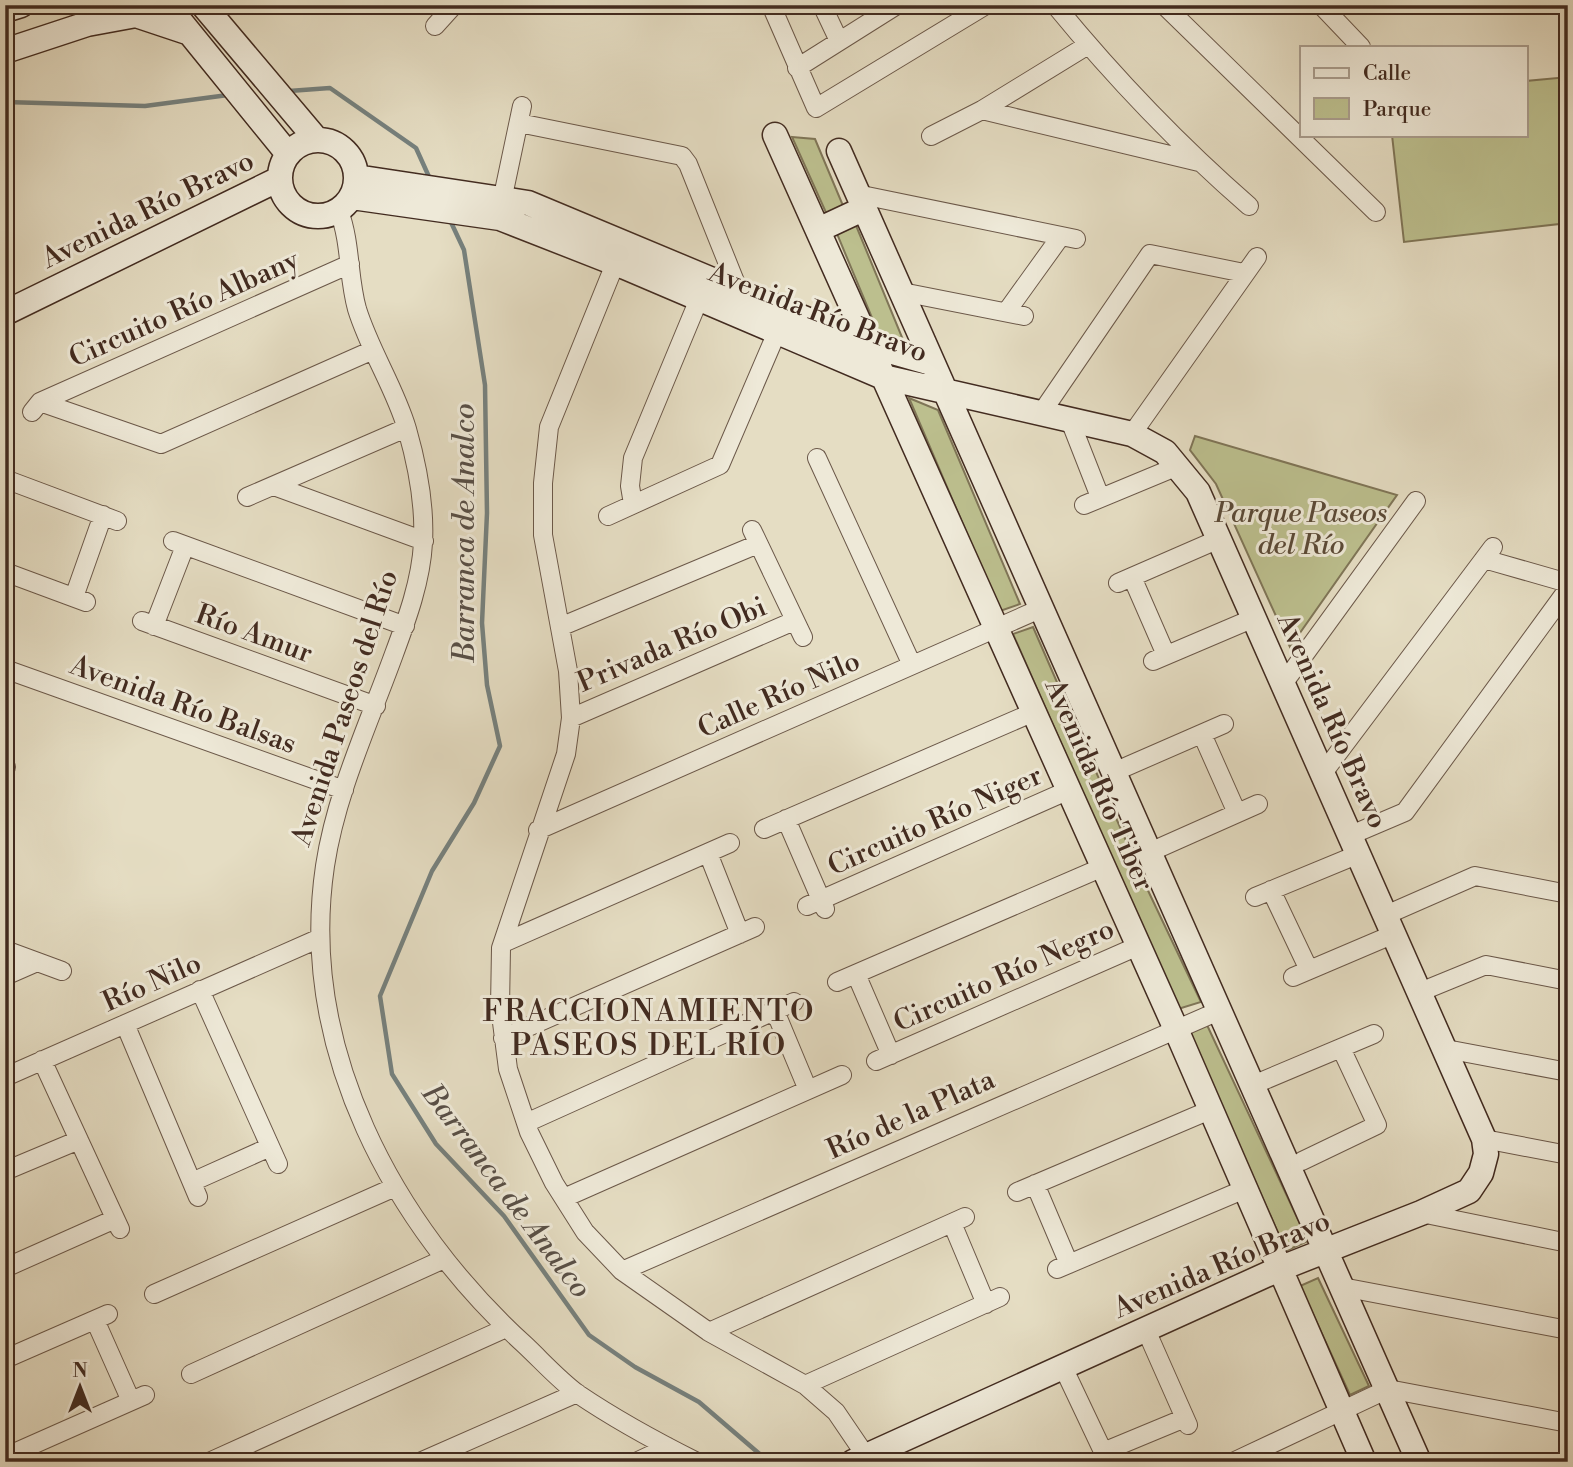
<svg xmlns="http://www.w3.org/2000/svg" width="1573" height="1467" font-family="'Libre Bodoni',serif">
  <rect width="100%" height="100%" fill="#e5ddc3"/>
  <filter id="stains"><feTurbulence type="fractalNoise" baseFrequency=".00286" numOctaves="4"/><feColorMatrix values="0 0 0 0 .2 0 0 0 0 .09 0 0 0 0 .02 0 0 0 .5 -.17"/></filter>
  <radialGradient id="worn" r=".72"><stop offset=".6" stop-color="#630" stop-opacity="0"/><stop offset="1" stop-color="#630" stop-opacity=".3"/></radialGradient>
  <path fill="#bcbf8e" stroke="#7f7557" stroke-width="2" d="M1568,77V223L1404,242L1392,135H1526V81Z
    M792,137L815,139L844,208L828,217Z
    M855,223L906,347L880,337L835,229Z
    M909,398L938,410L1020,604L1000,611Z
    M1195,436L1397,495L1290,647L1216,484L1190,450Z
    M1033,627L1143,880L1201,1002L1178,1009L1013,634Z
    M1207,1025L1308,1241L1286,1251L1189,1032Z
    M1318,1278L1369,1386L1350,1395L1300,1286Z"/>
  <g fill="none" stroke-linecap="round" stroke-linejoin="round">
    <path stroke="#76817e" stroke-width="4.5" d="M289,91L330,88L416,148L430,179
      M5,102L145,106L228,95
      M449,218L464,250L485,385L487,513L482,623L487,685L500,746L474,803L432,871L380,996L392,1074L436,1144L504,1216L589,1335L635,1367L699,1402L769,1462
      M1373,1460L1409,1459"/>
    <defs>
      <path id="lane" d="M1568,674V676"/>
      <path id="street" d="M771,5L816,108L986,5
        M822,5L839,41
        M1055,5C1114,77 1179,145 1249,206
        M1164,5L1376,212
        M1321,5L1361,47
        M435,26L454,5
        M797,68L897,5
        M982,110L1199,162
        M519,123L682,156L688,164L738,289
        M931,136L982,110L1088,45
        M857,194L1076,239
        M503,196L522,106
        M339,211C351,243 348,277 357,309C370,351 395,388 407,429C417,464 425,507 423,543C421,581 407,619 394,654C369,723 336,793 325,866C298,1048 393,1225 525,1345C542,1361 559,1380 578,1394C615,1419 657,1442 697,1462
        M619,254L549,427L543,483V535L568,671L571,718L566,754L501,948L500,1007L508,1069L529,1132L554,1183L585,1232L622,1271L709,1332L805,1385L836,1412L870,1462
        M902,292L1024,316
        M1007,311L1061,236
        M40,402L161,444L373,350
        M32,412L40,402L350,264
        M1042,412L1150,254L1244,273
        M1069,418L1100,497
        M1132,434L1257,257
        M817,458L912,665
        M5,479L117,521
        M274,486L424,541
        M247,497L406,428
        M633,504L630,486L633,458L699,299
        M1084,505L1178,466
        M608,516L720,465L777,332
        M752,530L803,637
        M173,541L405,626
        M1484,559L1568,583
        M5,572L86,602
        M1132,577L1166,655
        M1118,583L1219,539
        M74,597L103,515
        M142,621L376,706
        M154,626L185,546
        M560,627L758,544
        M1153,661L1254,618
        M5,669L344,790
        M1283,684L1416,501
        M571,718L794,621
        M1202,734L1237,813
        M5,767H6
        M1114,772L1224,724
        M1323,773L1493,547
        M786,819L825,909
        M764,829L1034,712
        M538,830L1042,608
        M1351,835L1405,812L1568,589
        M1150,852L1258,804
        M708,853L740,934
        M1271,890L1309,970
        M1255,897L1359,854
        M807,906L1069,790
        M1386,915L1475,876L1568,894
        M503,943L730,843
        M5,950L62,971
        M856,974L891,1055
        M5,976L37,962
        M1293,977L1394,934
        M837,982L1103,867
        M200,990L278,1164
        M1420,992L1486,965L1568,981
        M775,1011L808,1090
        M125,1024L198,1197
        M503,1038L755,927
        M1446,1049L1568,1072
        M42,1060L120,1229
        M876,1061L1138,946
        M5,1077L320,938
        M1253,1085L1374,1034
        M526,1123L794,1002
        M1484,1139L1568,1155
        M1302,1161L1377,1125L1341,1048
        M5,1171L79,1140
        M192,1182L270,1147
        M1035,1184L1069,1264
        M1017,1192L1210,1110
        M564,1198L842,1075
        M1421,1213L1568,1243
        M952,1223L986,1304
        M5,1268L115,1219
        M1057,1269L1245,1189
        M622,1271L1221,1010
        M1342,1287L1568,1330
        M154,1294L395,1187
        M95,1320L131,1401
        M1146,1330L1188,1425
        M709,1332L965,1217
        M5,1359L108,1314
        M1063,1367L1108,1462
        M191,1374L444,1259
        M805,1385L1000,1297
        M1103,1452L1185,1418
        M5,1457L145,1395
        M209,1462L506,1328
        M420,1462L577,1393
        M636,1462L668,1447
        M1233,1462L1388,1389L1568,1423"/>
      <path id="secondary" d="M167,5L288,154
        M203,5L317,140
        M5,10L21,5
        M87,24L136,15L187,32
        M5,51L87,24L108,5
        M775,135L1175,1027L1364,1462
        M280 178a38 38 0 1 1 76 0a38 38 0 1 1-76 0Z
        M839,151L1419,1462
        M356,177L528,203L868,345L931,363
        M352,197L500,218L625,267L883,377L1132,434L1165,452L1198,492L1484,1139L1486,1154L1481,1173L1469,1191L1421,1213L1279,1269L853,1462
        M818,230L863,209
        M5,313L279,179"/>
    </defs>
    <use href="#lane" stroke="#6b5849" stroke-width="11"/>
    <use href="#street" stroke="#6b5849" stroke-width="20"/>
    <use href="#secondary" stroke="#422b20" stroke-width="27"/>
    <use href="#lane" stroke="#eee9d8" stroke-width="9"/>
    <use href="#street" stroke="#eee9d8" stroke-width="18"/>
    <use href="#secondary" stroke="#eee9d8" stroke-width="24"/>
  </g>
  <g text-anchor="middle" dominant-baseline="central" stroke-width="6" stroke-linejoin="round" paint-order="stroke">
    <g font-size="28" fill="#422b20" stroke="#eee9d8">
      <text transform="translate(148 210) rotate(-26)">Avenida Río Bravo</text>
      <text transform="translate(184 309) rotate(-24)">Circuito Río Albany</text>
      <text transform="translate(818 313) rotate(21)">Avenida Río Bravo</text>
      <text transform="translate(254 634) rotate(20)">Río Amur</text>
      <text transform="translate(672 645) rotate(-23)">Privada Río Obi</text>
      <text transform="translate(779 695) rotate(-24)">Calle Río Nilo</text>
      <text transform="translate(183 705) rotate(20)">Avenida Río Balsas</text>
      <text transform="translate(345 708) rotate(-72)">Avenida Paseos del Río</text>
      <text transform="translate(1332 721) rotate(66)">Avenida Río Bravo</text>
      <text transform="translate(1099 785) rotate(66)">Avenida Río Tiber</text>
      <text transform="translate(935 821) rotate(-24)">Circuito Río Niger</text>
      <text transform="translate(1004 976) rotate(-24)">Circuito Río Negro</text>
      <text transform="translate(152 983) rotate(-24)">Río Nilo</text>
      <text transform="translate(911 1115) rotate(-24)">Río de la Plata</text>
      <text transform="translate(1222 1265) rotate(-23)">Avenida Río Bravo</text>
    </g>
    <g font-size="28" font-style="italic" fill="#5a4936" stroke="#eee9d8">
      <text x="1301" y="513">Parque Paseos<tspan x="1301" dy="32">del Río</tspan></text>
    </g>
    <g font-size="30" font-style="italic" fill="#584f47" stroke="#eee9d8">
      <text transform="translate(465 533) rotate(-90)">Barranca de Analco</text>
      <text transform="translate(506 1191) rotate(53)">Barranca de Analco</text>
    </g>
    <g font-size="30" letter-spacing="2" fill="#422b20" stroke="#eee9d8">
      <text x="649" y="1012">FRACCIONAMIENTO<tspan x="649" dy="34">PASEOS DEL RÍO</tspan></text>
    </g>
  </g>
  <rect width="1573" height="1467" fill="none" stroke="#e5ddc3" stroke-width="28"/>
  <rect x="7" y="7" width="1559" height="1453" fill="none" stroke="#422b20" stroke-width="3.5"/>
  <rect x="14" y="14" width="1545" height="1439" fill="none" stroke="#422b20" stroke-width="2"/>
  <rect x="1300" y="46" width="228" height="91" fill="#eee9d8" stroke="#a99d8e" stroke-width="2"/>
  <rect x="1314" y="68" width="35" height="10" fill="#eee9d8" stroke="#a99d8e" stroke-width="2"/>
  <text x="1363" y="80" font-size="21" fill="#422b20">Calle</text>
  <rect x="1314" y="98" width="35" height="21" fill="#bcbf8e" stroke="#a99d8e" stroke-width="2"/>
  <text x="1363" y="116" font-size="21" fill="#422b20">Parque</text>
  <g transform="translate(80 1387)" stroke="#eee9d8" stroke-width="5" paint-order="stroke">
  <path d="M0-5L12 26L0 18L-12 26Z" fill="#422b20"/>
  <text y="-10" font-size="19" font-weight="bold" text-anchor="middle" fill="#422b20">N</text>
  </g>
  <rect width="100%" height="100%" filter="url(#stains)"/>
  <rect width="100%" height="100%" fill="url(#worn)"/>
</svg>
